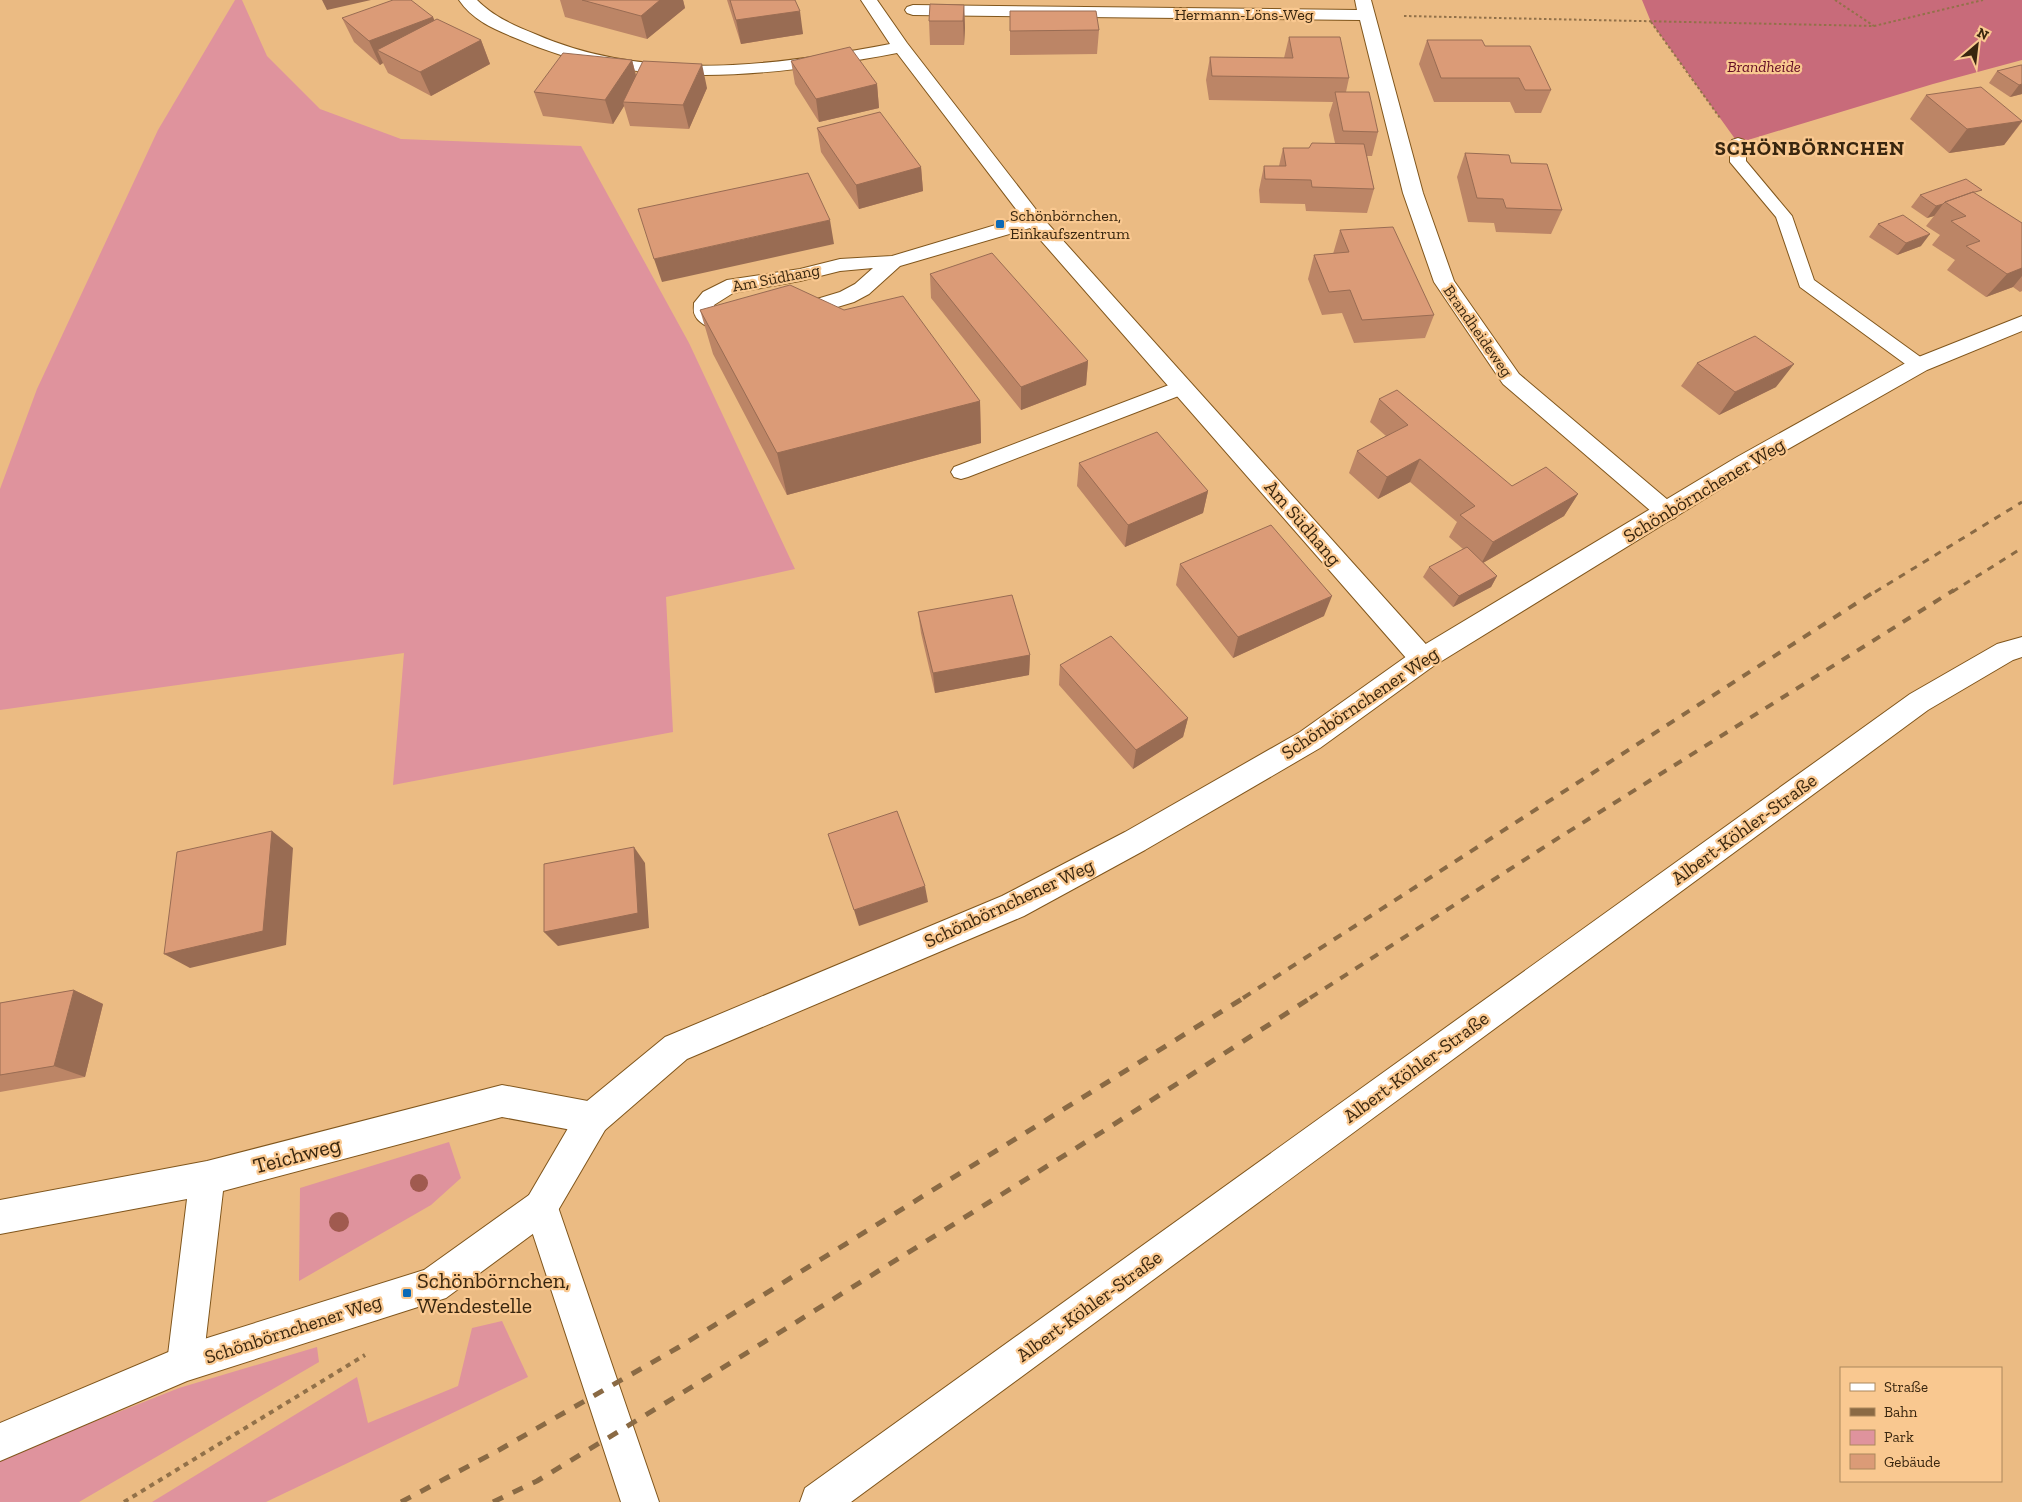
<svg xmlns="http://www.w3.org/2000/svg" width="2022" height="1502" font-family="'Zilla Slab',serif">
  <rect width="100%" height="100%" fill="#ebbb83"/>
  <path fill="#df939d" d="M235,0H242L267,56L320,109L401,139L581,146L689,343L795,569L666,597L673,732L393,785L404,653L0,710V489L37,389L158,130Z
    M449,1142L461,1178L431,1205L299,1281L300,1188Z
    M502,1321L528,1377L266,1502H152L357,1377L368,1423L458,1386L472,1328Z
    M317,1347L319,1362L79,1502H0V1459L179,1388Z"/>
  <path fill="#c86b7a" d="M1642,0H2022V60L1933,84L1738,143L1651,22Z"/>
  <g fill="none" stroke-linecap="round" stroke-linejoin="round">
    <defs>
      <path id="lane" d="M1738,138L1744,140L1746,143V161L1792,216L1814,280L1926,361L1928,365L1926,369L1919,371L1912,369L1800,287L1776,217L1730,162V143L1732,140Z
        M1182,380L1189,382L1192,387L1189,392L968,477L961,479L954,477L951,472L954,467Z"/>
      <path id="street" d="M459,0H477C494,17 513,25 535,34C646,83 775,66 890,44L861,0H877L907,43L1041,216L1432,651L1436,659L1432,667L1423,670L1414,667L1030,228L900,266L869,294L854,302L801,318L794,320L787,318L784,313L787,308L840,292L855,284L873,268L840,271L800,281L733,293L714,305L715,312L740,323L744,328L740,333C729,336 699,327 695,315C693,312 694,307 694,303L703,292L727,280L800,269L840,259L892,256L1022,217L897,53C772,77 638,92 518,39C496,30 473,21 459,0Z
        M1355,0H1371L1423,193L1454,281L1519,374L1675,506L1679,512L1675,518L1667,521L1659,518L1503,384L1434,282L1403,193L1360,20L913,15L907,13L905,10L907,7L913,5L1357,10Z
        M2022,637V657L2013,660L1928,710L851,1502H800L805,1488L1910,694L1997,644Z
        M502,1085L593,1102L605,1106L609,1118L605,1130L593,1134L502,1117L223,1191L203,1363L198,1376L185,1381L172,1376L167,1363L187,1199L0,1234V1200L207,1161Z
        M541,1190L553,1195L558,1207L659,1502H621L524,1207L529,1195Z"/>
      <path id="secondary" d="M2022,316V331L1927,370L1753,469L1432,667L1320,748L1145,850L1024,916L687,1059L605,1130L553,1219L446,1298L187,1381L0,1461V1423L185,1345L424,1270L529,1195L581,1106L665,1037L1002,896L1125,832L1300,732L1414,651L1737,457L1911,360Z"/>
    </defs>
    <use href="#lane" stroke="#80561c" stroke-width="2"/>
    <use href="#street" stroke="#80561c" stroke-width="2"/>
    <use href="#secondary" stroke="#80561c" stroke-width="2"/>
    <path stroke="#927149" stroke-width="2" stroke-dasharray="2.5 2.5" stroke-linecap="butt" d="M1835,0L1874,26
      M1404,16L1874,26L1983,0
      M1651,22L1720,118"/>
    <path stroke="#927149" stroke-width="4" stroke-dasharray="5 5" stroke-linecap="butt" d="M124,1502L365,1355"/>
    <use href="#lane" fill="#fff" fill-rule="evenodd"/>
    <use href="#street" fill="#fff" fill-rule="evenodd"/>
    <use href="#secondary" fill="#fff" fill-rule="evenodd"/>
    <path stroke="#8a6a44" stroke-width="3" stroke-dasharray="7 7" stroke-linecap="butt" d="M1875,592L2022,502
      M1952,592L2022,548"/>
    <path stroke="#8a6a44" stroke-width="4" stroke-dasharray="9 9" stroke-linecap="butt" d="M1243,998L1877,590
      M1310,998L1552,842L1954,590"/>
    <path stroke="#8a6a44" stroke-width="5" stroke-dasharray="11 11" stroke-linecap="butt" d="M401,1502L499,1450L679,1347L1245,997
      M493,1502L537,1481L695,1385L1102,1132L1312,997"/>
  </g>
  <g fill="#a05a4f">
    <circle cx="419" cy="1183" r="9"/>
    <circle cx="339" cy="1222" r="10"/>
  </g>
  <path fill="#bc8566" d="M560,0H683L685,8L647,39L565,17Z
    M727,0H795L803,34L741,44Z
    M964,5L965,28L964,45H930L929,21Z
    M1010,11L1099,30L1097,54L1010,55Z
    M433,17L434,20L481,40L490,64L431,96L388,73L383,63L380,65L354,42L342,18Z
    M1289,37L1349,78L1346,92L1378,132L1372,156H1367L1374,189L1367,213L1306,211L1305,204L1260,203L1259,190L1264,166H1279L1283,148H1309L1335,143L1329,115L1333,102L1209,100L1206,80L1210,57L1284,58Z
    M1427,40L1485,46L1551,90L1541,113H1515L1510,102H1434L1419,64Z
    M632,60L636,75L707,88L689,129L630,126L624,106L613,124L543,116L534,92Z
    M791,61L877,84L879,108L819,122L795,84Z
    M2021,65L2022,94L2010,97L1989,83L1997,71Z
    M1926,95L2022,121V122L2004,145L1949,153L1910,119Z
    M817,128L921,167L923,191L859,209L821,152Z
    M1465,153L1511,163L1562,210L1551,234L1496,232L1494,223L1468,222L1457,177Z
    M1920,195H1978L2022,223V291L2020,292L2013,287L1986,297L1947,270L1955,260L1932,245L1940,235L1926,226L1934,216L1927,218L1911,207Z
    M1878,224L1921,246L1897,255L1869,237Z
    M1340,230L1434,315L1425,338L1354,343L1342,313L1322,315L1308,279L1314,255L1333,254Z
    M930,274L1088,361L1086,385L1021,410L931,298Z
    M700,310L980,401L981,443L787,495L713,354Z
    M1697,363L1776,387L1719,415L1681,386Z
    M1379,399L1512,486L1578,494L1564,516L1483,563L1497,576L1491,587L1453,607L1423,577L1429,567L1463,549L1449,537L1457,522L1410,482L1378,499L1349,473L1357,451L1386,436L1370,422Z
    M1079,463L1208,491L1203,513L1125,547L1077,486Z
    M1180,564L1324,616L1233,658L1176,585Z
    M918,612L1030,655L1029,675L935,693L921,633Z
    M1060,665L1188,718L1183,737L1133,769L1059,685Z
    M74,990L103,1004L85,1077L0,1092V1003Z"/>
  <path fill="#996c53" d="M322,0H371L327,10Z
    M660,0H683L685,8L647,39L641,16Z
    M964,5L965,28L964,45L963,21Z
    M800,11L803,34L741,44L736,20Z
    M433,17L442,40L377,50L383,63L380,65L369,41Z
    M481,40L490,64L431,96L420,72Z
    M632,60L638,84L623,102L624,106L613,124L605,100Z
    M702,64L707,88L689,129L683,105Z
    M877,84L879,108L819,122L816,99Z
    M2022,84V94L2010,97L2019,85Z
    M2022,121L2004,145L1949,153L1967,129Z
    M921,167L923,191L859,209L856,185Z
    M1943,204L1934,216L1927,218L1936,206Z
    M830,220L834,244L662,282L654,259Z
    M1930,234L1921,246L1897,255L1906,243Z
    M2022,268V276L2013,287L1986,297L2007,274Z
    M1088,361L1086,385L1021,410V387Z
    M1794,364L1776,387L1719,415L1735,392Z
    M980,401L981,443L787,495L777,453Z
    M1420,459L1410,482L1378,499L1387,477Z
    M1208,491L1203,513L1125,547L1128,525Z
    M1578,494L1564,516L1481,564L1493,542Z
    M1497,576L1491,587L1453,607L1459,596Z
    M1332,596L1324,616L1233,658L1238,637Z
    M1030,655L1029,675L935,693L933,673Z
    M1188,718L1183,737L1133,769L1136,750Z
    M272,831L293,848L286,945L190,968L164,954Z
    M634,847L645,863L649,928L558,946L544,932Z
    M925,886L928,902L859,926L854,910Z
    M74,990L103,1004L85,1077L54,1066Z"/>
  <path fill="#db9b77" stroke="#996c53" d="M393,0H411L433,17L369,41L342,18Z
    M582,0H660L641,16Z
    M730,0H795L800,11L736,20Z
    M930,4L964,5L963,21H929Z
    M1010,11H1096L1099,30L1010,31Z
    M437,19L481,40L420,72L377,50Z
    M1289,37H1340L1349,78L1212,76L1210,57L1293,58Z
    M1427,40H1482L1485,46H1530L1551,90H1525L1519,78H1441Z
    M850,47L877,84L816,99L791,61Z
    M563,53L632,60L605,100L534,92Z
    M643,61L702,64L683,105L623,102Z
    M2021,65H2022V84L2019,85L1997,71Z
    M1981,87L2022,121L1967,129L1926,95Z
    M1335,92H1369L1378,132L1343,131Z
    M880,112L921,167L856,185L817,128Z
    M1312,143L1364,144L1374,189L1312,187L1311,180L1265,179L1264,166H1286L1283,148H1309Z
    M1465,153L1509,155L1511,163L1547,164L1562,210L1506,208L1503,199L1477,198Z
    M808,173L830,220L654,259L638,209Z
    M1966,179L1982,190L1975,192H1973L1945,202L1943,204L1936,206L1920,195Z
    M1973,192L2022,223V268L2007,274L1966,246L1980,241L1951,221L1966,216L1945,202Z
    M1903,215L1930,234L1906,243L1878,224Z
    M1393,227L1434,315L1362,320L1350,290L1329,292L1314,255L1349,252L1340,230Z
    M992,253L1088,361L1021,387L930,274Z
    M790,285L844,310L903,296L980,401L777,453L700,310Z
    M1755,336L1794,364L1735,392L1697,363Z
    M1397,390L1512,486L1546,467L1578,494L1493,542L1460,515L1475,506L1420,459L1387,477L1357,451L1408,425L1379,399Z
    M1157,432L1208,491L1128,525L1079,463Z
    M1271,525L1332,596L1238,637L1180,564Z
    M1467,547L1497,576L1459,596L1429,567Z
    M1012,595L1030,655L933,673L918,612Z
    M1111,636L1188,718L1136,750L1060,665Z
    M897,811L925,886L854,910L828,834Z
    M272,831L263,931L164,954L177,852Z
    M634,847L638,913L544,932V864Z
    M74,990L54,1066L0,1075V1003Z"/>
  <g fill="#0b6ab7" stroke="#f9c890" stroke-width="2">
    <rect x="995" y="219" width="10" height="10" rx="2.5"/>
    <rect x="402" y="1288" width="10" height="10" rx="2.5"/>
  </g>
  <g text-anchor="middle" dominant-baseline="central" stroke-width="4.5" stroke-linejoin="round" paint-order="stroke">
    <g font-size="16" fill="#39260f" stroke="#f9c890">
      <text x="1244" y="14">Hermann-Löns-Weg</text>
      <text transform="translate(776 278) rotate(-11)">Am Südhang</text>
      <text transform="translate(1478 331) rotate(55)">Brandheideweg</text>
    </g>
    <g font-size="16" font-style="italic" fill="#620b25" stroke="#f9c890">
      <text x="1764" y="66">Brandheide</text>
    </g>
    <g font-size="16" fill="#39260f" stroke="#f9c890" text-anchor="start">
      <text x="1010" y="215">Schönbörnchen,<tspan x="1010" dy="18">Einkaufszentrum</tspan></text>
    </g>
    <g font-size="19" fill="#39260f" stroke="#f9c890">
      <text transform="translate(1704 490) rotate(-31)">Schönbörnchener Weg</text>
      <text transform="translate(1303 523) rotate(49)">Am Südhang</text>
      <text transform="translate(1360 703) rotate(-34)">Schönbörnchener Weg</text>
      <text transform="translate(1744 829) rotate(-36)">Albert-Köhler-Straße</text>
      <text transform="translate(1009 903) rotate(-25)">Schönbörnchener Weg</text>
      <text transform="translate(1416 1067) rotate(-36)">Albert-Köhler-Straße</text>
      <text transform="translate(1089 1306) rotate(-36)">Albert-Köhler-Straße</text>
      <text transform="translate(293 1329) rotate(-18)">Schönbörnchener Weg</text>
    </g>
    <g font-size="20" font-weight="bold" letter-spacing="1" fill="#39260f" stroke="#f9c890">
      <text x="1810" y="148">SCHÖNBÖRNCHEN</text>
    </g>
    <g font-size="22" fill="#39260f" stroke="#f9c890">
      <text transform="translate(297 1155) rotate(-15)">Teichweg</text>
    </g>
    <g font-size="22" fill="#39260f" stroke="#f9c890" text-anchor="start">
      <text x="417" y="1280">Schönbörnchen,<tspan x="417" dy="25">Wendestelle</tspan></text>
    </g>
  </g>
  <rect x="1840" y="1367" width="162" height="115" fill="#f9c890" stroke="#ac875c"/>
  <rect x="1850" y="1383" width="25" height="8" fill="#ffffff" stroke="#ac875c"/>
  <text x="1884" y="1392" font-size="15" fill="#39260f">Straße</text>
  <rect x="1850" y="1408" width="25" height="8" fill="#8a6a44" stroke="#ac875c"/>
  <text x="1884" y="1417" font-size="15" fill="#39260f">Bahn</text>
  <rect x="1850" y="1430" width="25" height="15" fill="#df939d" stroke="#ac875c"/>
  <text x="1884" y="1442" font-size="15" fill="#39260f">Park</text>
  <rect x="1850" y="1454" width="25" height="15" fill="#db9b77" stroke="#ac875c"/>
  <text x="1884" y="1467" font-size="15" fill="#39260f">Gebäude</text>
  <g transform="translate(1977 45) rotate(28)" stroke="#f9c890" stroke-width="4" paint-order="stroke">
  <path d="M0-4L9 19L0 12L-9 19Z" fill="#39260f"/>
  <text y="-8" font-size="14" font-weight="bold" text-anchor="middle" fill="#39260f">N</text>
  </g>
</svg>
